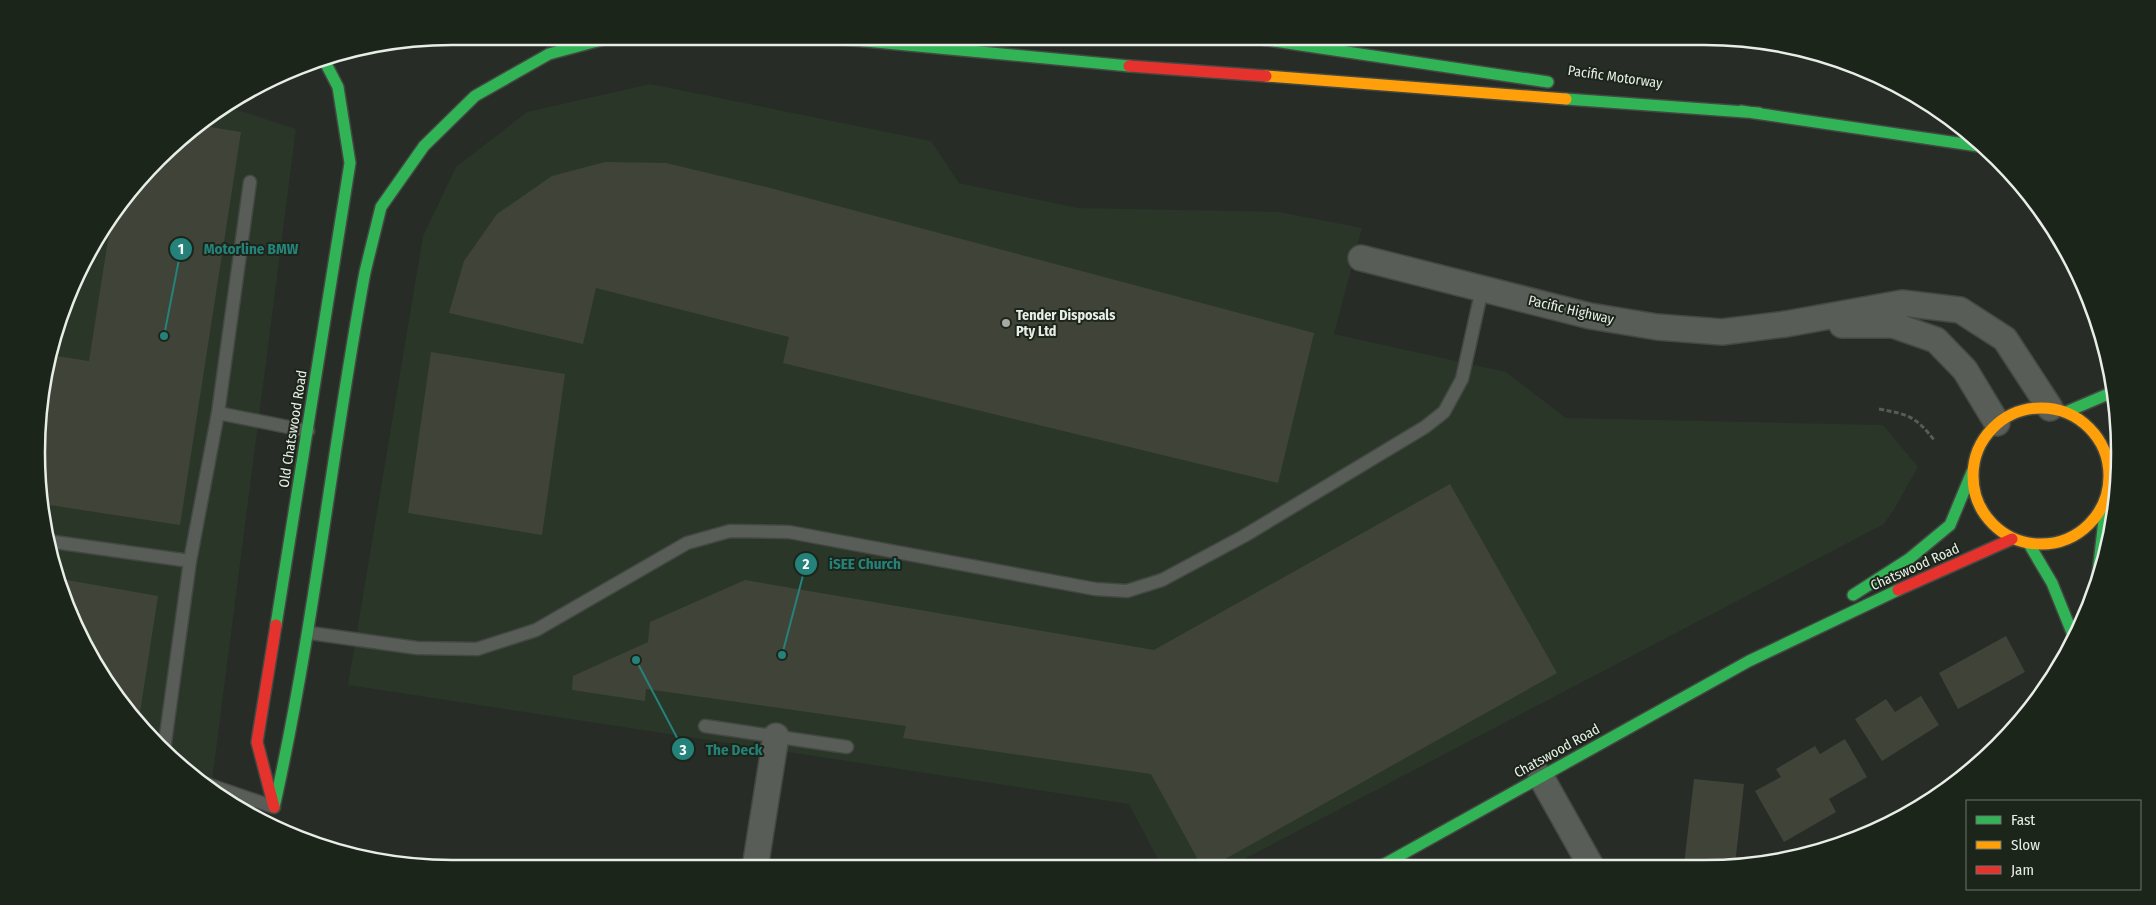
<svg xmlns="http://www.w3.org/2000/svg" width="2156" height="905" font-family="'Fira Sans Condensed',sans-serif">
  <rect width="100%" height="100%" fill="#272c26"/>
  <path fill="#2a3628" d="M650,84L931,141L959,183L1078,208L1279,212L1362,228L1334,334L1506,372L1566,418L1883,425L1918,467L1895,508L1884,524L1229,867H1162L1129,804L348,685L423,236L456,167L527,112Z
    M225,106L296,129L211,789L199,783L139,727L92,661L44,533L40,398L58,318L92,245L178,139Z"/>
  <path fill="#404438" d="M198,125L241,132L180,525L43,504L40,398L50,355L89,361L111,221L178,139Z
    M605,162L666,163L770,188L1314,333L1278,483L783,363L789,337L596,288L583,344L449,313L464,261L497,214L552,176Z
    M431,352L565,374L542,535L408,513Z
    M1450,484L1557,673L1211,867H1202L1151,774L903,738L906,726L646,689L645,701L572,690L573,676L648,642L650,622L745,580L1154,650Z
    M61,579L158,596L138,725L92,661Z
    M2006,636L2025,672L1958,709L1939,673Z
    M1921,696L1939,725L1882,761L1855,719L1886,699L1895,712Z
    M1845,739L1867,777L1829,799L1836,812L1784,842L1755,791L1781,777L1776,769L1815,746L1820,754Z
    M1694,779L1744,784L1735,865H1684Z"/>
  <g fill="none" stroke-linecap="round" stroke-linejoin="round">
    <defs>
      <path id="lane" d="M218,413L308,431
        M47,541L190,561
        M310,633L417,648L477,649L536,630L687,543L730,531L789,532L1095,589L1127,591L1162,580L1244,536L1425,427L1444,412L1462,379L1482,289
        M705,726L847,747
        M164,750L190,561L218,413L250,182
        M198,781L274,807"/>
      <path id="street" d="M1361,258L1590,316L1657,327L1722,332L1786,324L1902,303L1960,310L2005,339L2050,408
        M1842,325H1893L1936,340L1965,370L1997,423
        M1541,777L1591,866
        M755,868L776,736"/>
      <path id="fast" d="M812,36L1129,66
        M1240,36L1548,82
        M1566,99L1759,113
        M1741,111L1985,147
        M365,272L381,207L424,146L475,96L549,54L616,36
        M2066,412L2113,392
        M2029,544L2052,583L2073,635
        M2096,590L2106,503
        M1853,595L1909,559L1950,525L1972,472
        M276,625L350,163L338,87L323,58
        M275,803C314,628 332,449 365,272
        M1381,866L1749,661L1898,590"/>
      <path id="slow" d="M1266,76L1566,99
        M1973 476a68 68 0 1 1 136 0a68 68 0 1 1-136 0Z"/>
      <path id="jam" d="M1129,66L1266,76
        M1898,590L2012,539
        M274,807L257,742L276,625"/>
    </defs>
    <use href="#lane" stroke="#434843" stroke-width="15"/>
    <use href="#street" stroke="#434843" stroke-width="28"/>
    <use href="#fast" stroke="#434843" stroke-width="14"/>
    <use href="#slow" stroke="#434843" stroke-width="14"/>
    <use href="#jam" stroke="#434843" stroke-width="14"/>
    <path stroke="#585c58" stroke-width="3" stroke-dasharray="5 2.5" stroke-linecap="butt" d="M1879,409C1910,415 1915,416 1935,441"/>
    <use href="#lane" stroke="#595d58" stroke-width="12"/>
    <use href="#street" stroke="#595d58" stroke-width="25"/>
    <use href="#fast" stroke="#30b455" stroke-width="11"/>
    <use href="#slow" stroke="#ff9f0a" stroke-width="11"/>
    <use href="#jam" stroke="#e5322d" stroke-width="11"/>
  </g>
  <circle fill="#a4aaa3" stroke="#1c251a" stroke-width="2" cx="1006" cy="323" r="5"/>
  <g text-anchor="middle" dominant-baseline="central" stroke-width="4" stroke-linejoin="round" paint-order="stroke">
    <g font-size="14" fill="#e8eee7" stroke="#1c251a">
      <text transform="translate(1615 77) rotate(8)">Pacific Motorway</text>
      <text transform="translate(1571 310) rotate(13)">Pacific Highway</text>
      <text transform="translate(293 429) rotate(-81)">Old Chatswood Road</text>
      <text transform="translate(1915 567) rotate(-24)">Chatswood Road</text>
      <text transform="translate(1557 751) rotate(-29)">Chatswood Road</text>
    </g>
    <g font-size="14" font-weight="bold" fill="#e8eee7" stroke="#1c251a" text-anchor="start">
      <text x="1016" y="315">Tender Disposals<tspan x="1016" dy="16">Pty Ltd</tspan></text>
    </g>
  </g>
  <path d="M0 0H2156V905H0ZM452 45H1704A407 407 0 0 1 2111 452V453A407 407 0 0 1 1704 860H452A407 407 0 0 1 45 453V452A407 407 0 0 1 452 45Z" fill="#1c251a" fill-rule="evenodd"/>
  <path fill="none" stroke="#e8eee7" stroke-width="2.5" d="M452 45H1704A407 407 0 0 1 2111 452V453A407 407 0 0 1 1704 860H452A407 407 0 0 1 45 453V452A407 407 0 0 1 452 45Z"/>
  <path fill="none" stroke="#25827a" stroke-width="2" d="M164 336L181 249M782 655L806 564M636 660L683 749"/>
  <g fill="#25827a" stroke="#1c251a" stroke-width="2">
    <circle cx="164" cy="336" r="5"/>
    <circle cx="782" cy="655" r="5"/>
    <circle cx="636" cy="660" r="5"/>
    <circle cx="181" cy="249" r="12"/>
    <circle cx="806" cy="564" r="12"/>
    <circle cx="683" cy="749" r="12"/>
  </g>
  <g font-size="15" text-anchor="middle" font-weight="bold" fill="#fff">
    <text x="181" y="254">1</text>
    <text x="806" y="569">2</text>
    <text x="683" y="755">3</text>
  </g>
  <g font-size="15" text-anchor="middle" font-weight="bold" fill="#25827a" stroke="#1c251a" stroke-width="4" stroke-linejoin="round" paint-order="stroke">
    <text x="251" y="254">Motorline BMW</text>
    <text x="865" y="569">iSEE Church</text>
    <text x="734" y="755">The Deck</text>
  </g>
  <rect x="1966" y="800" width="175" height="90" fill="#1c251a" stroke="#6e756c"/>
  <rect x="1976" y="816" width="25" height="8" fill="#30b455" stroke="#6e756c"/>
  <text x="2011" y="825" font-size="15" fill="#e8eee7">Fast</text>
  <rect x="1976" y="841" width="25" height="8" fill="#ff9f0a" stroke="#6e756c"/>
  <text x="2011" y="850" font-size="15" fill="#e8eee7">Slow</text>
  <rect x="1976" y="866" width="25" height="8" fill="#e5322d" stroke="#6e756c"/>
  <text x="2011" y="875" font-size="15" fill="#e8eee7">Jam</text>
</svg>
